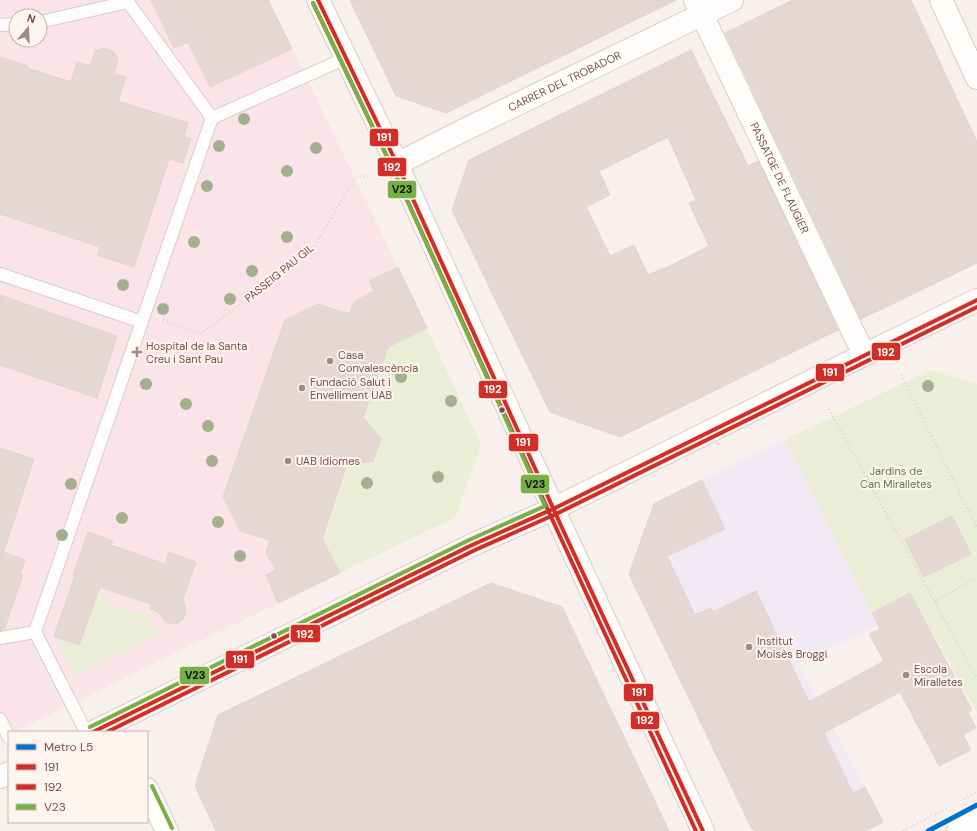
<svg xmlns="http://www.w3.org/2000/svg" width="977" height="831" font-family="'DM Sans',sans-serif">
  <rect width="100%" height="100%" fill="#f8f0ed"/>
  <path fill="#f1e9f4" d="M786,439L877,626L799,664L865,787L883,822L865,831H757L752,829L629,574L654,504Z"/>
  <path fill="#fae4ea" fill-rule="evenodd" d="M0,0H269L398,267L369,281L374,291L354,302L349,314L318,304L285,320L223,497L240,531L270,540L266,553L276,570L266,575L278,603L72,704L14,732H9V734L0,738ZM16,16H40V40H16Z"/>
  <path fill="#eaeed7" d="M427,328L481,444L456,517L340,573L322,539L347,464C373,461 372,465 381,440L378,435L363,417L389,344L399,342Z
    M931,370L977,384V712L910,593L871,613L786,439Z
    M98,589L106,599L114,606L143,613L147,612C150,622 156,627 164,633L73,676L54,636L79,645L94,604L69,595Z"/>
  <path fill="#e5d7d4" stroke="#e1d2cf" fill-rule="evenodd" d="M151,0H268L292,49L210,87L188,42L174,48Z
    M350,0H676L446,113L396,96Z
    M793,0H911L977,142V263L861,319L725,33Z
    M103,48L114,52L118,60L114,74L126,77L118,101L188,123L184,136L191,139L183,163L169,159L134,267L97,255L100,247L0,214V57L28,66L27,68L71,82L77,62L90,66L95,51Z
    M691,50L748,166L758,161L838,330L620,437L550,412L452,210L469,160ZM668,137L696,200L689,203L709,246L664,269V268L648,275L634,245L610,256L586,207L610,195L599,171Z
    M398,267L427,328L388,347L363,417L378,435L381,440L373,461L347,464L322,539L340,573L278,603L266,575L276,570L266,553L270,540L240,531L223,497L285,320L318,304L349,314L354,302L374,291L369,281Z
    M0,295L117,336L97,398L0,365Z
    M0,448L34,459L4,551L0,550Z
    M702,480L725,529L667,556L695,615L711,608L713,612L756,591L809,702L884,661L869,634L880,629L872,613L910,593L972,710L968,712L976,728L963,735L971,750L939,766L900,692L824,733L853,793L865,787L883,822L865,831H757L752,829L629,574L654,504Z
    M952,516L971,554L924,577L905,540Z
    M88,532L113,541L111,545L165,564L169,552L196,562L183,599L186,611L183,619L178,623H168L164,620L158,612L150,609L151,604L100,587L79,645L54,636L75,576L73,575Z
    M0,551L25,560L20,574L23,575L4,630H0Z
    M491,583L562,607L669,831H216L195,786L218,715Z"/>
  <g fill="none" stroke-linecap="round" stroke-linejoin="round">
    <defs>
      <path id="service" d="M40,22L128,2L212,118
        M0,25L16,24
        M0,274L142,322
        M0,638L35,632
        M0,719L9,738
        M86,732L35,632L212,118L346,58"/>
      <g id="minor">
        <path d="M318,0L397,164L563,530L703,831"/>
        <path id="s1" d="M695,0L864,355"/>
        <path d="M941,0L977,78"/>
        <path id="s2" d="M397,164L464,130L732,0"/>
        <path d="M147,789L167,831"/>
      </g>
      <path id="secondary" d="M93,732L472,545L553,509L864,355L977,300
        M0,777L9,773
        M958,831L977,821"/>
    </defs>
    <use href="#service" stroke="#d7ccca" stroke-width="14"/>
    <use href="#minor" stroke="#d7ccca" stroke-width="24"/>
    <use href="#secondary" stroke="#d9cdca" stroke-width="24"/>
    <path stroke="#dbd0ce" stroke-width="2.5" stroke-dasharray="1 3" stroke-linecap="butt" d="M163,320L200,334L247,300L314,247L355,178L371,175
      M901,375L977,528
      M829,409L977,679
      M935,601L977,578
      M964,799L977,792
      M903,831L947,808"/>
    <use href="#service" stroke="#fefdfc" stroke-width="12"/>
    <use href="#minor" stroke="#fefdfc" stroke-width="22"/>
    <use href="#secondary" stroke="#fefdfc" stroke-width="22"/>
    <defs>
      <path id="bus-1" d="M318,0L397,164L563,530L703,831
        M93,732L472,545L553,509L977,300"/>
      <path id="bus-2" d="M313,3L392,167L558,532L696,831
        M107,732L475,550L556,514L977,307"/>
      <path id="bus-3" d="M90,727L469,540L545,506L392,167L313,3
        M152,786L172,828"/>
    </defs>
    <use href="#bus-1" stroke="#fff5ef" stroke-width="7"/>
    <use href="#bus-2" stroke="#fff5ef" stroke-width="7"/>
    <use href="#bus-3" stroke="#fff5ef" stroke-width="7"/>
    <use href="#bus-1" stroke="#d02e26" stroke-width="4"/>
    <use href="#bus-2" stroke="#d02e26" stroke-width="4"/>
    <use href="#bus-3" stroke="#77b045" stroke-width="4"/>
    <defs>
      <path id="metro-1" d="M928,831L977,805"/>
    </defs>
    <use href="#metro-1" stroke="#fff5ef" stroke-width="8"/>
    <use href="#metro-1" stroke="#0072ce" stroke-width="5"/>
  </g>
  <g fill="#a4af8d">
    <circle cx="244" cy="119" r="6"/>
    <circle cx="219" cy="146" r="6"/>
    <circle cx="316" cy="148" r="6"/>
    <circle cx="287" cy="171" r="6"/>
    <circle cx="207" cy="186" r="6"/>
    <circle cx="287" cy="237" r="6"/>
    <circle cx="194" cy="242" r="6"/>
    <circle cx="252" cy="271" r="6"/>
    <circle cx="123" cy="285" r="6"/>
    <circle cx="230" cy="299" r="6"/>
    <circle cx="163" cy="309" r="6"/>
    <circle cx="401" cy="377" r="6"/>
    <circle cx="146" cy="384" r="6"/>
    <circle cx="928" cy="386" r="6"/>
    <circle cx="451" cy="401" r="6"/>
    <circle cx="186" cy="404" r="6"/>
    <circle cx="208" cy="426" r="6"/>
    <circle cx="212" cy="461" r="6"/>
    <circle cx="438" cy="477" r="6"/>
    <circle cx="367" cy="483" r="6"/>
    <circle cx="71" cy="484" r="6"/>
    <circle cx="122" cy="518" r="6"/>
    <circle cx="218" cy="522" r="6"/>
    <circle cx="62" cy="535" r="6"/>
    <circle cx="240" cy="556" r="6"/>
  </g>
  <g fill="#a58783" stroke="#fff5ef" stroke-width="1.5">
    <path d="M135 346h4v4h4v4h-4v4h-4v-4h-4v-4h4z"/>
    <circle cx="330" cy="361" r="4"/>
    <circle cx="302" cy="388" r="4"/>
    <circle cx="288" cy="461" r="4"/>
    <circle cx="749" cy="647" r="4"/>
    <circle cx="906" cy="675" r="4"/>
  </g>
  <g fill="#794e4a" stroke="#fff5ef" stroke-width="1.5">
    <circle cx="502" cy="410" r="3.5"/>
    <circle cx="274" cy="636" r="3.5"/>
  </g>
  <g text-anchor="middle" dominant-baseline="central" stroke-width="4" stroke-linejoin="round" paint-order="stroke">
    <g font-size="11" fill="#794e4a" stroke="#fff5ef">
      <text stroke="none"><textPath href="#s2" startOffset="187">CARRER DEL TROBADOR</textPath></text>
      <text stroke="none"><textPath href="#s1" startOffset="197">PASSATGE DE FLAUGIER</textPath></text>
      <text transform="translate(279 273) rotate(-39)">PASSEIG PAU GIL</text>
    </g>
    <g font-size="11" fill="#794e4a" stroke="#fff5ef" text-anchor="start">
      <text x="146" y="346">Hospital de la Santa<tspan x="146" dy="13">Creu i Sant Pau</tspan></text>
      <text x="338" y="355">Casa<tspan x="338" dy="13">Convalescència</tspan></text>
      <text x="310" y="382">Fundació Salut i<tspan x="310" dy="13">Envelliment UAB</tspan></text>
      <text x="296" y="461">UAB Idiomes</text>
      <text x="757" y="641">Institut<tspan x="757" dy="13">Moisès Broggi</tspan></text>
      <text x="914" y="669">Escola<tspan x="914" dy="13">Miralletes</tspan></text>
    </g>
    <g font-size="11" fill="#5f7a3f" stroke="#fff5ef">
      <text x="896" y="471">Jardins de<tspan x="896" dy="13">Can Miralletes</tspan></text>
    </g>
  </g>
  <g stroke="#fff5ef" stroke-width="1.5">
    <rect x="369" y="128" width="30" height="19" rx="4" fill="#d02e26"/>
    <rect x="377" y="157" width="30" height="20" rx="4" fill="#d02e26"/>
    <rect x="387" y="180" width="30" height="19" rx="4" fill="#77b045"/>
    <rect x="871" y="342" width="30" height="19" rx="4" fill="#d02e26"/>
    <rect x="815" y="363" width="30" height="19" rx="4" fill="#d02e26"/>
    <rect x="478" y="380" width="30" height="19" rx="4" fill="#d02e26"/>
    <rect x="508" y="433" width="31" height="19" rx="4" fill="#d02e26"/>
    <rect x="520" y="474" width="30" height="20" rx="4" fill="#77b045"/>
    <rect x="290" y="624" width="31" height="19" rx="4" fill="#d02e26"/>
    <rect x="225" y="650" width="30" height="19" rx="4" fill="#d02e26"/>
    <rect x="179" y="666" width="31" height="19" rx="4" fill="#77b045"/>
    <rect x="623" y="683" width="31" height="19" rx="4" fill="#d02e26"/>
    <rect x="630" y="711" width="30" height="19" rx="4" fill="#d02e26"/>
  </g>
  <g font-size="11" text-anchor="middle" font-weight="bold" fill="#fff">
    <text x="384" y="141">191</text>
    <text x="392" y="171">192</text>
    <text x="886" y="356">192</text>
    <text x="830" y="376">191</text>
    <text x="493" y="393">192</text>
    <text x="523" y="446">191</text>
    <text x="305" y="638">192</text>
    <text x="240" y="663">191</text>
    <text x="639" y="696">191</text>
    <text x="645" y="724">192</text>
  </g>
  <g font-size="11" text-anchor="middle" font-weight="bold" fill="#111">
    <text x="402" y="193">V23</text>
    <text x="535" y="488">V23</text>
    <text x="195" y="679">V23</text>
  </g>
  <rect x="8" y="731" width="140" height="92" fill="#fff5ef" stroke="#c9b2ad"/>
  <rect x="16" y="744" width="20" height="6" fill="#0072ce" stroke="#c9b2ad"/>
  <text x="44" y="751" font-size="12" fill="#794e4a">Metro L5</text>
  <rect x="16" y="764" width="20" height="6" fill="#d02e26" stroke="#c9b2ad"/>
  <text x="44" y="771" font-size="12" fill="#794e4a">191</text>
  <rect x="16" y="784" width="20" height="6" fill="#d02e26" stroke="#c9b2ad"/>
  <text x="44" y="791" font-size="12" fill="#794e4a">192</text>
  <rect x="16" y="804" width="20" height="6" fill="#77b045" stroke="#c9b2ad"/>
  <text x="44" y="811" font-size="12" fill="#794e4a">V23</text>
  <g transform="translate(28 28) rotate(19)"><circle r="19" fill="#fff5ef" stroke="#c9b2ad"/>
  <path d="M0-3L7 15L0 10L-7 15Z" fill="#a58783"/>
  <text y="-6" font-size="11" font-weight="bold" text-anchor="middle" fill="#794e4a">N</text>
  </g>
</svg>
